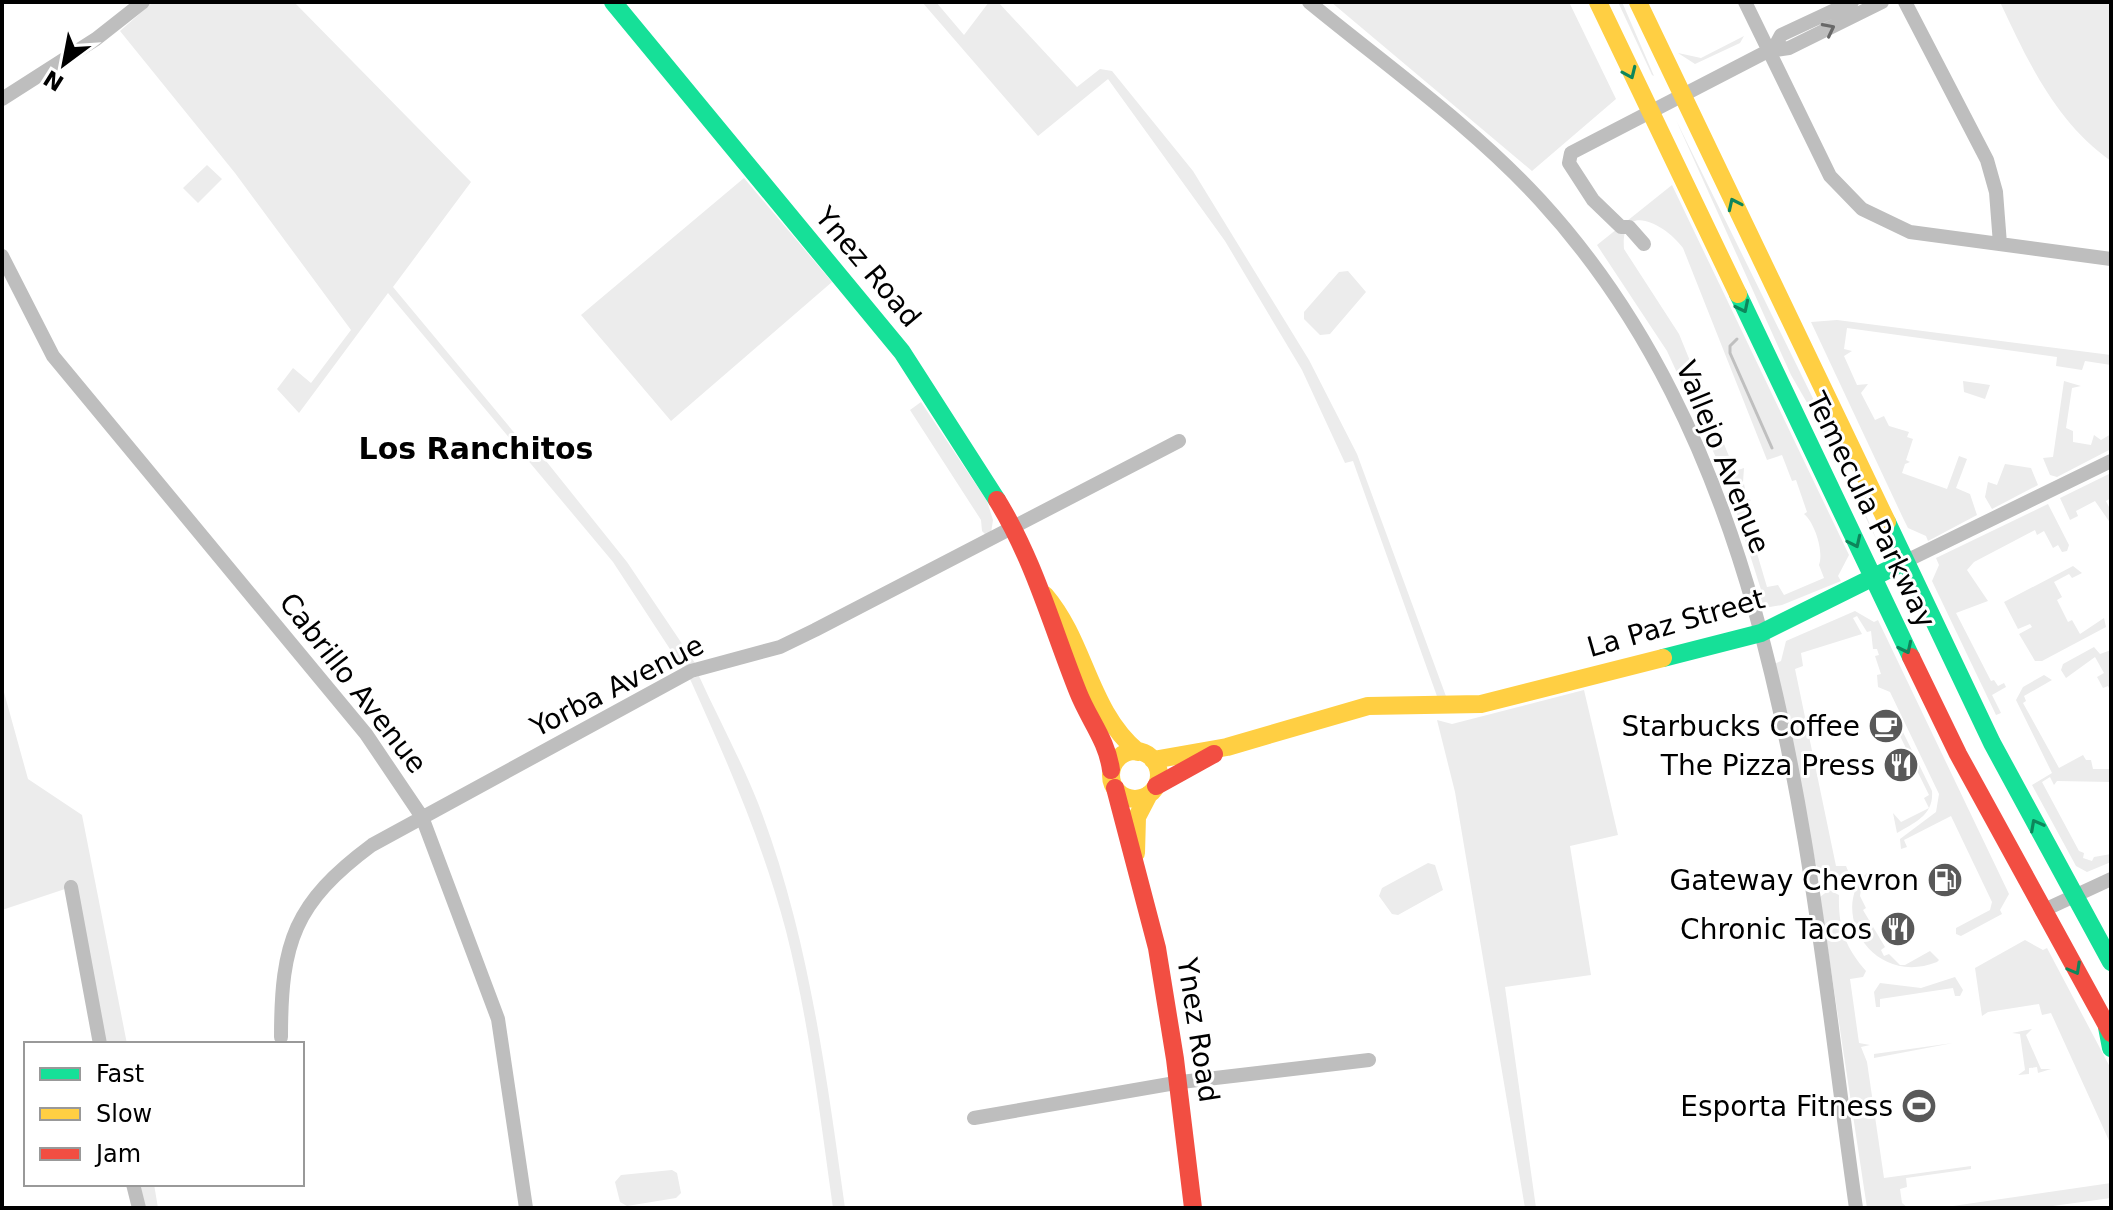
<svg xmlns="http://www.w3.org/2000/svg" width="2113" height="1210" font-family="'DejaVu Sans',sans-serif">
  <rect width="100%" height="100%" fill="#fff"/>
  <path fill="#ececec" d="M153,2H294L471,182L393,287L537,460L542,456L627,562L695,663L683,669L613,562L388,293L299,413L277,389L293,368L311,383L351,330L235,173L120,31Z
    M922,2H936L964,35L989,2H998L1077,87L1100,69L1112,71L1193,171L1309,360L1357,454L1447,699H1438L1353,461L1345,463L1302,370L1225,241L1108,79L1038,136Z
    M1331,2H1569L1616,99L1532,171Z
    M1618,2H1622L1654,76L1652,75Z
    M2000,2H2111V161C2056,122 2028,62 2000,2Z
    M1744,36L1740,43L1695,64L1678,53L1701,58Z
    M1676,120L1830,433L1879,545L1828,439L1791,375Z
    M207,165L222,179L198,203L183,188Z
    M744,178L832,282L671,421L581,315Z
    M1672,185L1849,555L1838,576L1841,581L1782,605L1764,608L1757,600L1763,596L1730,492L1744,484L1747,499L1751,500L1743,506L1767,587L1778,585L1784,595L1824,578L1819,565C1824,552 1815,523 1804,514L1807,512L1796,480L1792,481L1782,455L1767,460L1683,248C1666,225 1620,199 1624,249L1679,334L1735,471L1744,468L1743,482L1730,488L1667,351L1597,245Z
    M1348,271L1366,292L1330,334L1320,335L1304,319V312L1339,272Z
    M1837,320L2111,355V365L2085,361L2082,370L2056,366L2057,357L1847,328L1844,349L1852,351L1844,356L1857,385L1868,384L1861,393L1875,420L1884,416L1889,426L1909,432L1907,437L1913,439L1906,460L1910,462L1905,464L1902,473L1947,489L1959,456L1967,459L1956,488L1970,494L1977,515L1928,541L1926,536L1908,528L1903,518L1811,322Z
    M1963,381L1990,385L1985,399L1964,392Z
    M2064,381L2081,386L2072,388L2066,428L2073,431V442L2091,445L2094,435L2101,440L2111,434V449L2057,477L2050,475L2043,458L2053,457Z
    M921,402L987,501L993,520L991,533L986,535L982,531L981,520L910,410Z
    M2005,464L2031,468L2038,485L1992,509L1985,497L1988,482L1997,485Z
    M2111,473V498L2106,501L2111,511V524L2095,501L2076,511L2078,516L2070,520L2060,498Z
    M2048,504L2069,545L2067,551L2062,552L2058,545L2053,548L2044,531L2037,535L2035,530L1974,562L1967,570L1988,601L1956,613L1991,681L1994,680L1998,686L2004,683L2006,687L1992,695L2001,713L1996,715L1932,581L1939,565L1936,558Z
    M2073,566L2082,573L2072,578L2069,574L2054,582L2062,597L2057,600L2068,622L2072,620L2080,634L2104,618L2106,627L2042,661H2035L2019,634L2032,627L2030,624L2018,629L2004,602Z
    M1855,611L1874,622L1878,620L2009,894L2000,910L2002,914L1961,936L1956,934V928L1990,910L1992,902L1951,816L1904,840L1907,847L1901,849L1900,839L1936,812L1939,794L1890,692L1878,687L1877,675L1881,674L1875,656L1879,655L1877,649H1873L1871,631L1867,632L1857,616L1853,618L1862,634L1801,653L1803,666L1795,669L1836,866H1846L1848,871L1844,877L1819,871L1816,865L1774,664L1781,661L1786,641Z
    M2094,647L2100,654L2111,650V692L2108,686L2103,688L2097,677L2104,673L2095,657L2066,678L2061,670L2063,664Z
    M2044,675L2052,680L2024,696L2026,701L2023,703L2059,768L2083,755L2086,760H2091L2093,769H2111V782L2057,781L2054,785L2050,777L2042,782L2079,851L2084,853L2083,858L2092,861L2094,857L2111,854V862L2087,872L2076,866L2032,785L2052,773L2016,700L2023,687Z
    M699,676C718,718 741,760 758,803C808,932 826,1072 845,1208H833C820,1116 809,1021 786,931C763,843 727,761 690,679Z
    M2,685L28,779L82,815L127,1044H104L71,887L2,910Z
    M1584,690L1618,835L1570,846L1591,975L1505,987L1536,1208H1525L1455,792L1437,720L1452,724Z
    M1897,720L1932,791C1934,815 1915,822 1897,833L1893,813L1901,822L1929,808L1924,798L1929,795L1900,736Z
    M1428,863L1435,865L1443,890L1398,915L1392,914L1379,896L1382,888Z
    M1867,873L1871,881L1861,889L1860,896L1866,908L1863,910L1885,947L1881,950L1884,956L1889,954L1900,965H1905L1930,951L1939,960L1937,962C1871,988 1828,909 1867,873Z
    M1829,890L1839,895C1838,927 1845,947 1866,971L1863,977L1850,979L1859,1043L1870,1045L1861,1047L1867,1062L1884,1178L1971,1166V1169L1906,1178L1907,1187L1900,1189L1902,1203L1908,1208H1867L1820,897Z
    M2025,940L2043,950L2047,948L2111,1069V1145L2051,1013L2042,1015L2039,1004L1988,1012L1982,1016L1975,968Z
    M1955,977L1963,990L1960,996H1955L1953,988L1880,999V1007H1876L1874,992L1880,983L1921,988Z
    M2032,1029L2026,1035L2041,1069H2051L2038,1073L2037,1067L2029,1068V1074L2018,1075L2025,1070L2020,1034L2012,1033Z
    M1953,1043L1874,1058V1054Z
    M672,1170L677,1173L681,1193L676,1198L627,1206L620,1202L615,1182L621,1175Z
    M2111,1183V1198L2038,1208H1939Z
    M138,1184H154L158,1208H144Z"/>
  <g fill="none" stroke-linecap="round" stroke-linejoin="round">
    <path stroke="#bfbfbf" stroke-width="3" d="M1737,339L1730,346V353L1772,448"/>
    <path stroke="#bebebe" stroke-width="14" d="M1309,2C1387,66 1472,126 1540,200C1786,468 1807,866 1856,1208
      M1745,2L1830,176L1862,209L1910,232L2111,259
      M1905,2L1987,160L1996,192L2000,244
      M1774,48L1781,35L1852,2
      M2,99L96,39L143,2
      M1644,244L1629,227H1621L1593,200L1569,163L1571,153L1768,51L1789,48L1882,2
      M2,256L53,356L366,734L422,817L498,1019L526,1208
      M1904,562L2111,461
      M71,887L100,1044
      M2042,911L2111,879
      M281,1037C281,942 294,903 372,845L691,671L780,647L815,630L1179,441
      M974,1118L1181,1082L1369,1060
      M133,1184L139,1208"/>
    <path stroke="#16e098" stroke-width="18" d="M613,2L902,352L997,500
      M1738,294L1911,657
      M1887,522L1992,743L2111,962
      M1663,658L1761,633L1904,562
      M2107,1027L2111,1048"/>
    <path stroke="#ffcf43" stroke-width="18" d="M1598,2L1738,294
      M1638,2L1887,522
      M1045,595C1086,643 1088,710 1138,752
      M1111 775a24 24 0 1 1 48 0a24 24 0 1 1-48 0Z
      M1153,760L1227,747L1368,706L1481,704L1663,658
      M1136,853L1137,817L1149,794"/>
    <path stroke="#f24e42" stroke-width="18" d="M997,500C1034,560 1052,627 1078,692C1089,720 1107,740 1111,770
      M1911,657L1958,754L2111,1033
      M1156,786L1214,754
      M1115,788L1157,948L1175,1059L1193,1208"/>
  </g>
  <defs><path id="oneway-chevron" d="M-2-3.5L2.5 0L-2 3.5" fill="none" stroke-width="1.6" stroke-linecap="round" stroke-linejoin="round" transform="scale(2)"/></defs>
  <use stroke="#686868" href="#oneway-chevron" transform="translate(1829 29) rotate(-27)"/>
  <g stroke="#0d865b">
    <use href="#oneway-chevron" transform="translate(1630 73) rotate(66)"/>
    <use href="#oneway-chevron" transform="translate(1734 204) rotate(-115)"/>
    <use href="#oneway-chevron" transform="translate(1743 307) rotate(64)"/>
    <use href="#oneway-chevron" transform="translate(1855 542) rotate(65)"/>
    <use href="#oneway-chevron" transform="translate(1906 648) rotate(64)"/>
    <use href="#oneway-chevron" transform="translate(2036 825) rotate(-118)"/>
    <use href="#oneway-chevron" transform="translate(2075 969) rotate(61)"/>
  </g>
  <defs>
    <symbol id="cafe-disc" viewBox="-11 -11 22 22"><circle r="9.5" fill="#595959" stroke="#fff"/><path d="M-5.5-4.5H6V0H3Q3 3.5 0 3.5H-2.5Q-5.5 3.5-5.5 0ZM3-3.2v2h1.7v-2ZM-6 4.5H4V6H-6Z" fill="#fff"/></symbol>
    <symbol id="restaurant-disc" viewBox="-11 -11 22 22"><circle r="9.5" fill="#595959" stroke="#fff"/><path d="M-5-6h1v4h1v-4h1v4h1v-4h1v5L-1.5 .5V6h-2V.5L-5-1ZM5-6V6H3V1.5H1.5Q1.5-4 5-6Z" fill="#fff"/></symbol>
    <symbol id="fuel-disc" viewBox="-11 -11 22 22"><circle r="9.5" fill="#595959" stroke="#fff"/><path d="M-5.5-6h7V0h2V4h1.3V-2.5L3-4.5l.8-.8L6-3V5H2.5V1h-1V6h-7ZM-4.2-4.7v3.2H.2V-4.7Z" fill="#fff"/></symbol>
    <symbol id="stadium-disc" viewBox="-11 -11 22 22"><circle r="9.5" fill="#595959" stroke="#fff"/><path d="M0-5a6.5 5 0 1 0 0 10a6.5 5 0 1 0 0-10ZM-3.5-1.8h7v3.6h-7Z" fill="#fff"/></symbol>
  </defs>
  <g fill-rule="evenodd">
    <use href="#cafe-disc" x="1866" y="706" width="40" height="40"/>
    <use href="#restaurant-disc" x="1881" y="745" width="40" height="40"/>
    <use href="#fuel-disc" x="1925" y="860" width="40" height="40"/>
    <use href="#restaurant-disc" x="1878" y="909" width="40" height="40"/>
    <use href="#stadium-disc" x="1899" y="1086" width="40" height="40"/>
  </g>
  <g text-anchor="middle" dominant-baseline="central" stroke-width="6" stroke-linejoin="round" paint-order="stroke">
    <g font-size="28" fill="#000" stroke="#fff">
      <text transform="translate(868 267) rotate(50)">Ynez Road</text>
      <text transform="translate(1723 457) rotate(68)">Vallejo Avenue</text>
      <text transform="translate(1871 510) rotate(64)">Temecula Parkway</text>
      <text transform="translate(1676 623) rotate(-16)">La Paz Street</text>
      <text transform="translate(353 683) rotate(52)">Cabrillo Avenue</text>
      <text transform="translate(617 686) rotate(-27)">Yorba Avenue</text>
      <text transform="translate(1198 1030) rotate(81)">Ynez Road</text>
    </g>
    <g font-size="28" fill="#000" stroke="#fff" text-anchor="end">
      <text x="1860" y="726">Starbucks Coffee</text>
      <text x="1875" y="765">The Pizza Press</text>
      <text x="1919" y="880">Gateway Chevron</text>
      <text x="1872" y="929">Chronic Tacos</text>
      <text x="1893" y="1106">Esporta Fitness</text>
    </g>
    <g font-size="30" font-weight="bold" fill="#000" stroke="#fff">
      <text x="476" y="448">Los Ranchitos</text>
    </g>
  </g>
  <rect width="2113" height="1210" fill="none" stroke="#000000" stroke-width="8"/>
  <rect x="24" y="1042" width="280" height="144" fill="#ffffff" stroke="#999999" stroke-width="2"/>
  <rect x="40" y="1068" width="40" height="12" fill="#16e098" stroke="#999999" stroke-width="2"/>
  <text x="96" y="1082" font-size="24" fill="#000000">Fast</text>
  <rect x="40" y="1108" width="40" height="12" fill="#ffcf43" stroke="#999999" stroke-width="2"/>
  <text x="96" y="1122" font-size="24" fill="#000000">Slow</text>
  <rect x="40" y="1148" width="40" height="12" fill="#f24e42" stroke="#999999" stroke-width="2"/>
  <text x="96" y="1162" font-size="24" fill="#000000">Jam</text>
  <g transform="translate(64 64) rotate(212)" stroke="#ffffff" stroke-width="6" paint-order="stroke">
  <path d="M0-6L14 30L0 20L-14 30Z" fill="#000000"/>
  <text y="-12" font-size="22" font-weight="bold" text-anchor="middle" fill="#000000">N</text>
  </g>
</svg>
